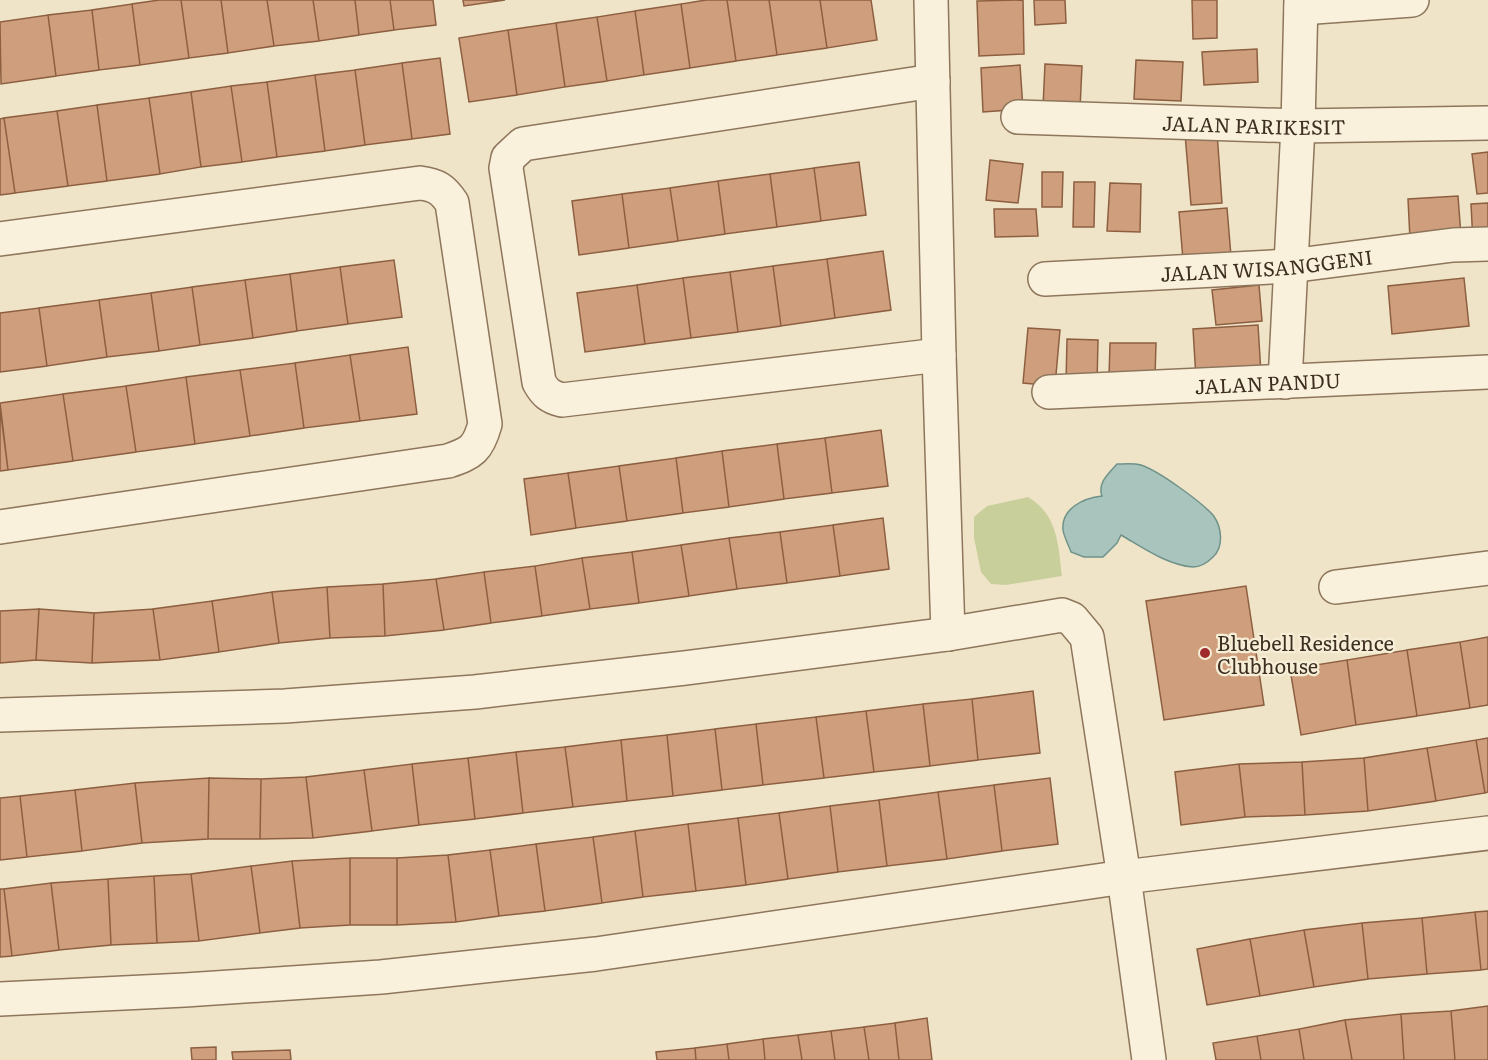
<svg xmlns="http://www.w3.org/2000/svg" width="1488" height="1060" font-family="Literata,serif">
  <rect width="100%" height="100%" fill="#f0e4c8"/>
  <path fill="#c9cf9b" d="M1028,497C1058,515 1058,544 1062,576L1006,585L991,584L981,572L974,538V517L987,506Z"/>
  <path fill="#a9c4bc" stroke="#6f938a" stroke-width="1.5" d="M1117,464C1124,464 1134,463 1141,465C1159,471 1200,501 1213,515C1222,527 1224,547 1213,557C1208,562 1200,567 1193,567C1167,565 1142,547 1121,535L1117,543L1103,557H1084L1071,552C1069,546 1064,537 1063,530C1061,508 1084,498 1102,496C1097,483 1109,473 1117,464Z"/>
  <path fill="#cf9f7d" stroke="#8d5f41" stroke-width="1.5" d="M159,0H181L189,58L140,65L132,4Z
    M181,0H221L228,53L189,58Z
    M221,0H267L274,46L228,53Z
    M267,0H313L319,41L274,46Z
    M313,0H355L359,35L319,41Z
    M355,0H390L394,30L359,35Z
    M390,0H433L436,25L394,30Z
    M463,0H505L464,6Z
    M706,0H727L736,61L690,68L681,4Z
    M727,0H769L777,55L736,61Z
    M769,0H820L827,48L777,55Z
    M820,0H871L877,40L827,48Z
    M1023,0L1024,54L979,56L977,1Z
    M1034,0H1065L1066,23L1035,25Z
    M1192,0H1217V38L1193,39Z
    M132,4L140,65L99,70L92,10Z
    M681,4L690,68L644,75L635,11Z
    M92,10L99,70L56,76L48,15Z
    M635,11L644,75L607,81L597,17Z
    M48,15L56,76L1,84L0,22Z
    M597,17L607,81L565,87L556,23Z
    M556,23L565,87L517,95L508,30Z
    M508,30L517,95L469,102L459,38Z
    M1257,49L1258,82L1204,85L1202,52Z
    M440,58L450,134L412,139L402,63Z
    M1136,60L1183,62L1181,101L1134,99Z
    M402,63L412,139L365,145L355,70Z
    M1045,64L1082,66L1080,109L1043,107Z
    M1020,65L1023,109L983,112L981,68Z
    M355,70L365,145L325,151L315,75Z
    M315,75L325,151L277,157L267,82Z
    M267,82L277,157L242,162L231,86Z
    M231,86L242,162L201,167L191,92Z
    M191,92L201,167L160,174L149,98Z
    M149,98L160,174L107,181L97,105Z
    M97,105L107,181L68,186L57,111Z
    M57,111L68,186L15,193L4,118Z
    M4,118L15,193L0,195V119Z
    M1217,132L1222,203L1191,205L1185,134Z
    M1488,152V193L1477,194L1472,154Z
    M990,160L1023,164L1018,203L986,200Z
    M859,162L866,215L821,221L814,168Z
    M814,168L821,221L777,227L770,174Z
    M1042,172H1063L1062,207H1042Z
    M770,174L777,227L725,234L718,181Z
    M718,181L725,234L678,241L670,188Z
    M1074,182H1095L1094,227H1073Z
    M1110,183L1141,184L1140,232L1107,231Z
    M670,188L678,241L629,248L622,194Z
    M622,194L629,248L579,255L572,201Z
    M1458,196L1461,236L1410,239L1408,199Z
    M1488,203V242L1473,243L1471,204Z
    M1227,208L1231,256L1183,260L1179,212Z
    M994,209H1036L1038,236L995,237Z
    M883,251L891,310L835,318L827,259Z
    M827,259L835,318L781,326L773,266Z
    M394,260L402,317L348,324L340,267Z
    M773,266L781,326L738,332L730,272Z
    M340,267L348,324L297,331L290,274Z
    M730,272L738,332L691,338L683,278Z
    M290,274L297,331L253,338L245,280Z
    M683,278L691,338L645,344L637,285Z
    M1464,278L1469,326L1392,334L1388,286Z
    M245,280L253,338L200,345L192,287Z
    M637,285L645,344L585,352L577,293Z
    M1259,285L1262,321L1216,325L1212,290Z
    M192,287L200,345L159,351L151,293Z
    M151,293L159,351L107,357L99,300Z
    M99,300L107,357L47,366L39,308Z
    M39,308L47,366L0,372V313Z
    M1258,325L1261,374L1196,378L1193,329Z
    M1028,328L1060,330L1055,386L1023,383Z
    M1067,339L1098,340L1097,384L1066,383Z
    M1110,343H1156L1155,377H1109Z
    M408,347L417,414L360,421L350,355Z
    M350,355L360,421L304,428L295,363Z
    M295,363L304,428L250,436L240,370Z
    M240,370L250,436L195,444L186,377Z
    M186,377L195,444L136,452L126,386Z
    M126,386L136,452L73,461L63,394Z
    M63,394L73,461L8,470L0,403Z
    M0,408L8,470L0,471Z
    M881,430L888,486L832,493L825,438Z
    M825,438L832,493L784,499L777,444Z
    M777,444L784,499L729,507L722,451Z
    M722,451L729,507L683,513L676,458Z
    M676,458L683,513L627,521L619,466Z
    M619,466L627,521L576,528L568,473Z
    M568,473L576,528L531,535L524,479Z
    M883,518L889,569L840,576L833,525Z
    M833,525L840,576L787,583L780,532Z
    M780,532L787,583L737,589L729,538Z
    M729,538L737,589L689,596L681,545Z
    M681,545L689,596L639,603L632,552Z
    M632,552L639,603L590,609L582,558Z
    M582,558L590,609L542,616L535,566Z
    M535,566L542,616L491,623L484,572Z
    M484,572L491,623L444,630L436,579Z
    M436,579L444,630L385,636L383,584Z
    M383,584L385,636L330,638L327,587Z
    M1246,586L1264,705L1164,720L1146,601Z
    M327,587L330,638L279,643L272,592Z
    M272,592L279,643L219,652L212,601Z
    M212,601L219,652L160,660L153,609Z
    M39,609L36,660L0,663V611Z
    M39,609L94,613L92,663L36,660Z
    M153,609L160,660L92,663L94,613Z
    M1488,637V705L1470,708L1460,642Z
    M1460,642L1470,708L1417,716L1407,650Z
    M1407,650L1417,716L1356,725L1347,660Z
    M1347,660L1356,725L1301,735L1290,669Z
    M1033,691L1040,753L978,760L972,699Z
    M972,699L978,760L930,766L923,704Z
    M923,704L930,766L874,772L866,711Z
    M866,711L874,772L824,778L816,717Z
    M816,717L824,778L763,785L756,724Z
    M756,724L763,785L722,790L715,729Z
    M715,729L722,790L673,796L667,735Z
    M667,735L673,796L627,801L621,740Z
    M1488,738V792L1485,793L1476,740Z
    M621,740L627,801L573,807L565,747Z
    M1476,740L1485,793L1436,801L1427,748Z
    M565,747L573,807L523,813L516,752Z
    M1427,748L1436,801L1368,811L1364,758Z
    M516,752L523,813L475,819L468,758Z
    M468,758L475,819L419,825L412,764Z
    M1364,758L1368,811L1305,815L1302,762Z
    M1302,762L1305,815L1245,817L1239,764Z
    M412,764L419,825L372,831L364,770Z
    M1239,764L1245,817L1181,825L1175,772Z
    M364,770L372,831L313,838L306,777Z
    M306,777L313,838L260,839L261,779Z
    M209,778L208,839L142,843L135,783Z
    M209,778L261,779L260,839H208Z
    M1050,778L1058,844L1002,851L994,785Z
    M135,783L142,843L82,851L75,790Z
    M994,785L1002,851L947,859L938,792Z
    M75,790L82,851L27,857L20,796Z
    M938,792L947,859L887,866L879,800Z
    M20,796L27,857L0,860V798Z
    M879,800L887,866L838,872L830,806Z
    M830,806L838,872L788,879L779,813Z
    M779,813L788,879L746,885L738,818Z
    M738,818L746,885L696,891L688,824Z
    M688,824L696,891L643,897L635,831Z
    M635,831L643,897L602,903L593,837Z
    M593,837L602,903L545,911L536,844Z
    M536,844L545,911L499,916L490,850Z
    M490,850L499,916L456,922L448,855Z
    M448,855L456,922L397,925V858Z
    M350,858V925L300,928L292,861Z
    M350,858H397V925H350Z
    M292,861L300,928L260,933L251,866Z
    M251,866L260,933L199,941L191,874Z
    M191,874L199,941L157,943L154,876Z
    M154,876L157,943L111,945L108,879Z
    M108,879L111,945L59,950L51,883Z
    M51,883L59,950L12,956L4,889Z
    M0,889H4L12,956L0,957Z
    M1488,911V969L1481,970L1475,912Z
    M1475,912L1481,970L1427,974L1422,918Z
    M1422,918L1427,974L1368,979L1362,923Z
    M1362,923L1368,979L1314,987L1304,930Z
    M1304,930L1314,987L1260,996L1250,939Z
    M1250,939L1260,996L1207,1005L1197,949Z
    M1488,1006V1060H1455L1451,1011Z
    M1451,1011L1455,1060H1404L1401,1014Z
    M1401,1014L1404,1060H1352L1345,1020Z
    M927,1018L932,1060H899L895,1023Z
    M1345,1020L1352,1060H1304L1299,1029Z
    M895,1023L899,1060H869L864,1027Z
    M864,1027L869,1060H835L831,1031Z
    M1299,1029L1304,1060H1261L1257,1036Z
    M831,1031L835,1060H802L798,1035Z
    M798,1035L802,1060H765L763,1039Z
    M1257,1036L1261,1060H1216L1213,1043Z
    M763,1039L765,1060H729L727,1044Z
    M727,1044L729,1060H696L695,1048Z
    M216,1047V1060H192L191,1048Z
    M695,1048L696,1060H657L656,1052Z
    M290,1050L291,1060H233L232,1052Z"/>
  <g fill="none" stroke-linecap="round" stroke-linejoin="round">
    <defs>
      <g id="minor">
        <path d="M931,0L939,355L948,634"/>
        <path d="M1301,8L1412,0"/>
        <path d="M933,81L523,144L508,158L506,168L539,382C545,393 550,397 562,400L939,355"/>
        <path id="s1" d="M1018,117L1298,126L1488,123"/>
        <path d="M0,239L420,183C436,185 443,189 452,203L485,424C478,449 472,453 448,461L0,527"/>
        <path id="s2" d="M1045,279L1290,266L1453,245L1488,244"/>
        <path d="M1285,382L1298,126L1301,0"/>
        <path id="s3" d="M1049,392L1488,372"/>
        <path d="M1336,587L1488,568"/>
        <path d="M0,715L285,706L475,692L685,668L948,634L1062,615L1072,619L1087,637L1124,877L1149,1060"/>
        <path d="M0,999L185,990L381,977L596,954L1124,877L1488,833"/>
      </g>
    </defs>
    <use href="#minor" stroke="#8d765c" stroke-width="36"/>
    <use href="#minor" stroke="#faf1dc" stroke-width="33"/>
  </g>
  <circle fill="#9e2a2b" stroke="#f7eed8" stroke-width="2" cx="1205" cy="653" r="6"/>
  <g text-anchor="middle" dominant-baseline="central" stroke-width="4.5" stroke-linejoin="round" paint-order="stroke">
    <g font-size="20" fill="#3d2e20" stroke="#f7eed8">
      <text stroke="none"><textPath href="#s1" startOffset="236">JALAN PARIKESIT</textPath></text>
      <text stroke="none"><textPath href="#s2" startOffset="222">JALAN WISANGGENI</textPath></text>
      <text stroke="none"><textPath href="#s3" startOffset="219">JALAN PANDU</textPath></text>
    </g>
    <g font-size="20" fill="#3d2e20" stroke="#f7eed8" text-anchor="start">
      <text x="1217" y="642">Bluebell Residence<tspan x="1217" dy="23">Clubhouse</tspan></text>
    </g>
  </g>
</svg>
